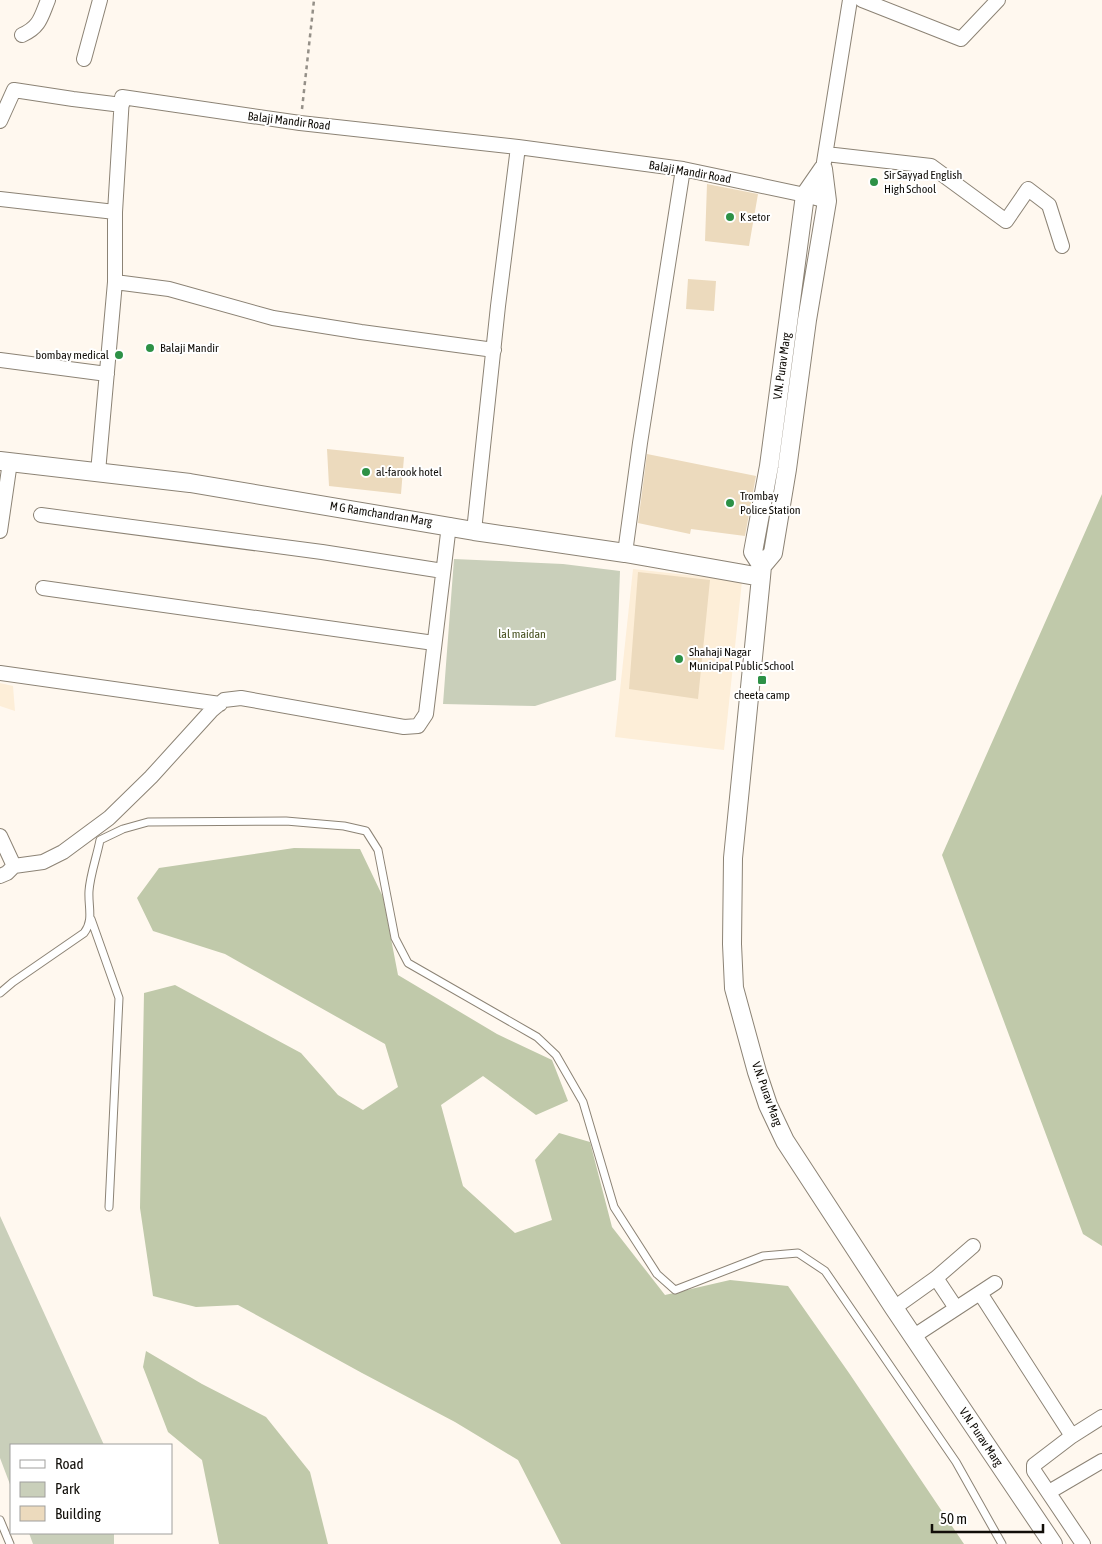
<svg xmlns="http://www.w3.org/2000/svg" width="1102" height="1544" font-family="'Asap Condensed',sans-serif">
  <rect width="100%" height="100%" fill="#fff8ef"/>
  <path fill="#fdeed8" d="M633,569L742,581L724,750L615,737Z
    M0,683L13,686L15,711L0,706Z"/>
  <path fill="#c9cfba" d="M454,559L563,564L620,571L616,680L535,706L443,704Z
    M0,1216L104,1445H11V1487L0,1458Z
    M29,1533H114V1544H33Z"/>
  <path fill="#c0c9aa" d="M1102,494V1246L1083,1234L942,855Z
    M294,848L360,849L383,897L398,975L497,1034L552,1060L568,1101L536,1115L483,1076L441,1105L463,1186L515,1233L552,1220L535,1160L559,1133L590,1142L612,1227L665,1295L730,1280L788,1286L849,1373L964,1544H561L518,1460L455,1422L362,1373L238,1305L196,1307L153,1296L140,1208L144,993L175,985L301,1053L338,1095L363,1110L398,1087L385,1044L225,954L153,931L137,898L159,868Z
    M146,1351L202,1384L266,1417L310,1472L328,1544H219L202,1460L168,1432L143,1367Z"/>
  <path fill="#ecdabd" d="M707,184L758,194L749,246L705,241Z
    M688,279L716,281L714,311L686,309Z
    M327,449L404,457L401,494L329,486Z
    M647,454L756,476L745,536L691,529L690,534L638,523Z
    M638,572L710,580L698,699L629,689Z"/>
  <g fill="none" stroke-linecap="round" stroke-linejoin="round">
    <defs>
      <path id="service" d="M91,919L119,998L109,1207
        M0,993L13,982L84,933C94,920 88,907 89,891C90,875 97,856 100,840L123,829L148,822L286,821L344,826L366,831L378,850L395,938L408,963L537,1037L556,1055L583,1102L614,1207L657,1274L675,1290L763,1256L798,1253L825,1271L956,1462L1002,1544
        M0,1520L10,1544"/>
      <path id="minor" d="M862,0L961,39L998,0
        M22,35C40,27 41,17 48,0
        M84,59L100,0
        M0,121L14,90L73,99L122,105
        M826,154L931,166L1006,221L1028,189L1049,205L1062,246
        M824,162L850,0
        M0,199L115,212
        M115,282L169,289L273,318L361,332L494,350
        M0,360L107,374
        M98,472L115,282V212L122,97L300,123L518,147L683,169L805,195L827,201
        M41,515L322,552L443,571
        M0,531L10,462
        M474,531L498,306L518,147
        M625,553L640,443L683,169
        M43,588L434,643
        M0,673L220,704
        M0,836L14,866
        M0,876L7,873L14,866L43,862L63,852L109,818L151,777L211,711L224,700L241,698L404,727L418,726L426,714L449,525
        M980,1293L1072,1436L1034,1465V1471L1083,1544
        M894,1308L936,1278
        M956,1308L936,1278L973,1246
        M914,1336L995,1283
        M1072,1436L1102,1417
        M1049,1492L1102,1461"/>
      <path id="tertiary" d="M823,169L827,201L807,320L787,469L773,553L762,566L761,577L733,858L732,944L734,988L757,1072L768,1105L785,1141L894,1308L1053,1544
        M0,461L190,483L474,531L625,553L761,577
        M762,566L753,552L769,466L805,195L823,169"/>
    </defs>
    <use href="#service" stroke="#8c8375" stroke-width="9"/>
    <use href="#minor" stroke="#8c8375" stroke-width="16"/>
    <use href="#tertiary" stroke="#8c8375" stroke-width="20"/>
    <path stroke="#959088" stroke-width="2.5" stroke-dasharray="4 4" stroke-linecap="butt" d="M302,109L314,0"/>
    <use href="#service" stroke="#fff" stroke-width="7"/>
    <use href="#minor" stroke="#fff" stroke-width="14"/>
    <use href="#tertiary" stroke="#fff" stroke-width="18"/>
  </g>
  <g fill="#2d9146" stroke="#fff" stroke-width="2">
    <circle cx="874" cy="182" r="5"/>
    <circle cx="730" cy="217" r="5"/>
    <circle cx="150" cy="348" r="5"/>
    <circle cx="119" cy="355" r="5"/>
    <circle cx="366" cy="472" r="5"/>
    <circle cx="730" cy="503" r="5"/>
    <circle cx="679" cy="659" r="5"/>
    <rect x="757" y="675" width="10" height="10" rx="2.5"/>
  </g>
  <g text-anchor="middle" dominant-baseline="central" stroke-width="4" stroke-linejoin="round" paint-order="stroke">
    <g font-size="12" fill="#110e09" stroke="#fff">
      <text transform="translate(289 121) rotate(7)">Balaji Mandir Road</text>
      <text transform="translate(690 172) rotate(10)">Balaji Mandir Road</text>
      <text transform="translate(782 366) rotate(-82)">V.N. Purav Marg</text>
      <text transform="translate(381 514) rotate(9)">M G Ramchandran Marg</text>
      <text transform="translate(767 1094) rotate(70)">V.N. Purav Marg</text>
      <text transform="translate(981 1437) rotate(56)">V.N. Purav Marg</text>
    </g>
    <g font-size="12" fill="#110e09" stroke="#fff" text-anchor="start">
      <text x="884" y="175">Sir Sayyad English<tspan x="884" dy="14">High School</tspan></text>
      <text x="740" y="217">K setor</text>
      <text x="160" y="348">Balaji Mandir</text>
      <text x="109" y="355" text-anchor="end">bombay medical</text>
      <text x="376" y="472">al-farook hotel</text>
      <text x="740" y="496">Trombay<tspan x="740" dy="14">Police Station</tspan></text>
      <text x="689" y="652">Shahaji Nagar<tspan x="689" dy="14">Municipal Public School</tspan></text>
      <text x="762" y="695" text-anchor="middle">cheeta camp</text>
    </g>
    <g font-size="12" fill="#485221" stroke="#fff">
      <text x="522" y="634">lal maidan</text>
    </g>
  </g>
  <rect x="10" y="1444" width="162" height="90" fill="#ffffff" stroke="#a09f9d"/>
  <rect x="20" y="1460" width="25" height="8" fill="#ffffff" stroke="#a09f9d"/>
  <text x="55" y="1469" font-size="15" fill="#110e09">Road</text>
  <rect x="20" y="1482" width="25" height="15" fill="#c9cfba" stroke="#a09f9d"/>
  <text x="55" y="1494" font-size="15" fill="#110e09">Park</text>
  <rect x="20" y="1506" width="25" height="15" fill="#ecdabd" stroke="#a09f9d"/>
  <text x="55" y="1519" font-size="15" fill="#110e09">Building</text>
  <path d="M932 1524v8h111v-8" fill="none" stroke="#110e09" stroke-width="2.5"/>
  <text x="940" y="1524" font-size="15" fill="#110e09" stroke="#ffffff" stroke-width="4" paint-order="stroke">50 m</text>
</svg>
